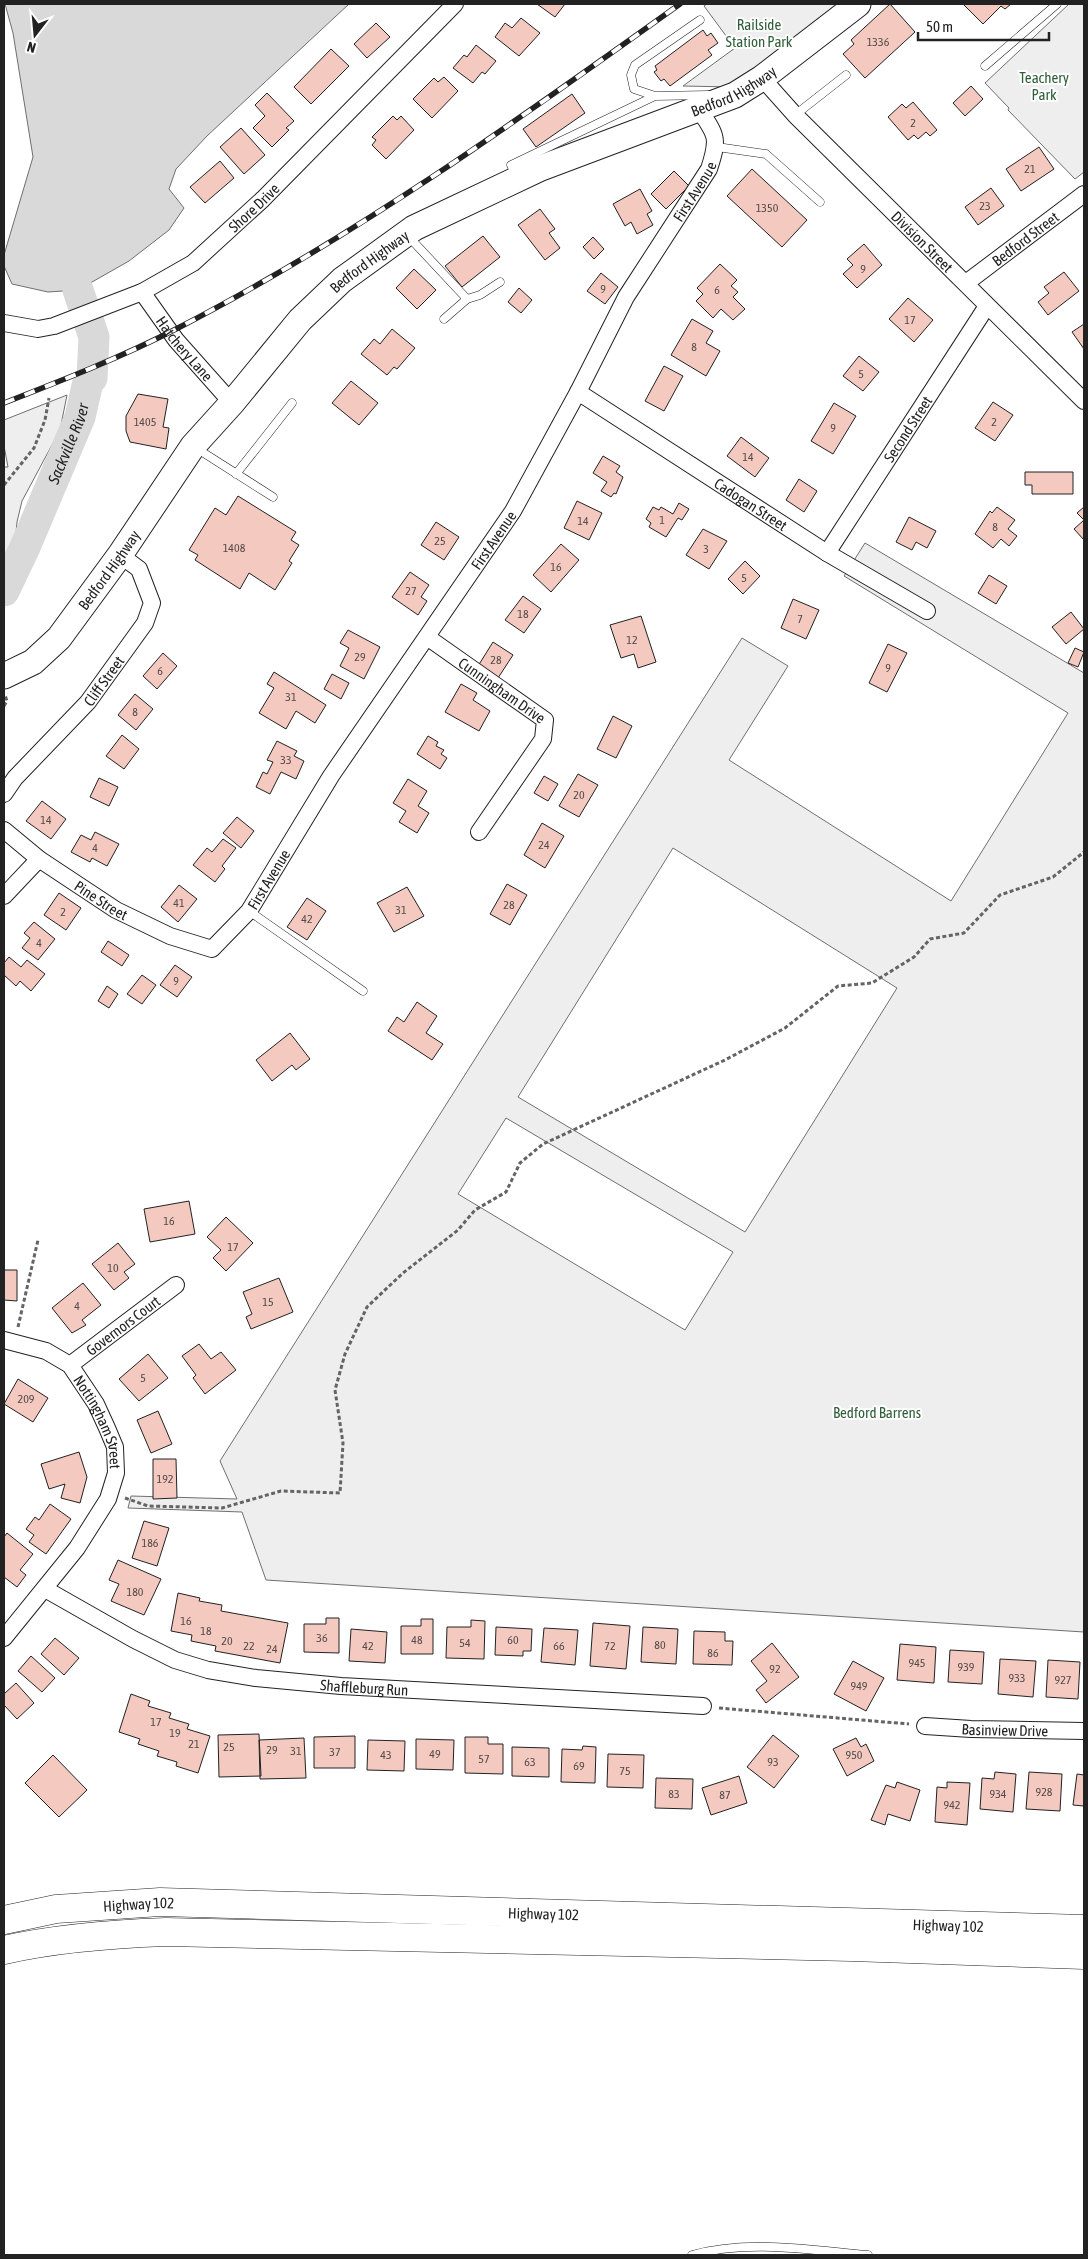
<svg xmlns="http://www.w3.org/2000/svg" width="1088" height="2259" font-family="'Asap Condensed',sans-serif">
  <rect width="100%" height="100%" fill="#fff"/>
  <path fill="#eee" stroke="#6f6f6f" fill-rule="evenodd" d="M707,4H840L733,87L683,86L735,48L704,6Z
    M1069,4H1084V172L1075,179L1008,110L1009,108L985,83Z
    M67,395L60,430L22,501L17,522L14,553L4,590V467H8L4,446V420Z
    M865,543L1084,673V1632L266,1580L242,1512L128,1508L131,1496L237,1499L220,1461L742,638L788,666L729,760L951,901L1068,713L844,576ZM673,848L897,988L745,1232L518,1097ZM506,1118L733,1252L685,1330L458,1194Z"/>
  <path fill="#d9d9d9" stroke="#6f6f6f" d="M5,4H349L207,136L176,169L169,189L184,208L169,230L129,261L78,290L48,292L12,284L4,266V255L33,157L13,33Z"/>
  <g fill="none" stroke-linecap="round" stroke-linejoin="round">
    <path stroke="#d9d9d9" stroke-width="31" id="s1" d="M4,591L25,547L80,417L88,382L92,378L94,337L78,290"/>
  </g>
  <path fill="#f3c9c0" stroke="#222" d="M537,4H565L555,17Z
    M890,4L915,32L865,78L843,54L854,44L851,40Z
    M963,4H1011L1005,9L1001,6L983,24Z
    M521,18L540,33L519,56L495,37L505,23L512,28Z
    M376,23L390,37L367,58L354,44Z
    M703,30L707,36L711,33L718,43L708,50L712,55L670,86L664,79L661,81L654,72L657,70L655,66Z
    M476,45L496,61L485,74L482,72L473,83L453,68L464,55L467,57Z
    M331,49L349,66L311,104L294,87Z
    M444,77L458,91L432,118L413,99L434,78L438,82Z
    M971,86L983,99L965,116L953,103Z
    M267,93L294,121L286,128L289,130L272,147L253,128L265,116L255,105Z
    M572,94L585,113L536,147L523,129Z
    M913,102L937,130L930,136L926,132L918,139L914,135L908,140L888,117L902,104L906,108Z
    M393,116L397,120L401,116L414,130L386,159L372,145L376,140L372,137Z
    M241,128L265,155L244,174L220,147Z
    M1039,147L1054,169L1021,191L1006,169Z
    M220,161L234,178L205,203L190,187Z
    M752,169L807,220L782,247L727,196Z
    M674,171L689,186L666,209L651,194Z
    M991,188L1004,206L978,225L965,207Z
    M640,189L652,211L647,214L653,225L637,234L631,222L625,226L613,204Z
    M540,209L555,229L549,233L560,248L545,260L518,225Z
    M483,236L500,257L462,287L445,266Z
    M593,237L604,249L594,259L583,247Z
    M864,244L882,265L857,288L843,274L853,265L847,259Z
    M720,264L737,280L731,286L738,292L733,297L745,309L733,320L721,309L713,318L696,301L703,294L697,288Z
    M414,269L436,290L417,309L396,288Z
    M1064,272L1079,291L1048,315L1038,302L1049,293L1044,287Z
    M601,273L618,287L605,304L587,291Z
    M519,288L532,300L521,313L508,302Z
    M908,298L933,320L914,342L889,319Z
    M692,319L713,331L706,343L720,351L706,376L671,355Z
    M1084,324V349L1072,332Z
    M392,329L415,348L397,369L394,367L387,375L361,354L374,339L380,344Z
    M859,356L879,372L863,391L843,376Z
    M664,366L683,376L664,411L645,401Z
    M351,381L378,403L359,425L332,403Z
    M138,394L168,399L163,427L169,428L166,449L130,442L126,431V416Z
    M993,402L1013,415L995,441L975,428Z
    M834,403L856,416L833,454L811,441Z
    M741,437L769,458L755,477L727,456Z
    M603,456L620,466L616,472L623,477L616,494L614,493L611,497L601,491L607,482L593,473Z
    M1025,472H1073V494H1032V485H1025Z
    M799,479L817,491L804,512L786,500Z
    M238,496L296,532L291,540L299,545L289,561L292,563L275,590L249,573L240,589L195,560L198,555L189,550L215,508L226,515Z
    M577,501L602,513L589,540L564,528Z
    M679,503L689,509L682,520L678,518L666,537L649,527L651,523L646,519L653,507L659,510L661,507L673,514Z
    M997,507L1015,520L1008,529L1017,536L1009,546L1001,539L993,548L975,534L990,511L992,513Z
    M1084,507V540L1074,529L1084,520L1077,513Z
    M909,517L936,531L927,548L916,542L912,550L896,542Z
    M436,522L459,537L444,560L421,545Z
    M703,529L727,541L709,569L686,555Z
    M561,544L579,560L551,592L533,575Z
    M745,561L760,576L743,594L728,579Z
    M410,572L429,585L421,597L427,601L418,615L392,597Z
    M989,575L1007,586L996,604L978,593Z
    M523,596L541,609L524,633L505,620Z
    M793,599L819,610L806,639L781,628Z
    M1071,612L1084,629L1066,644L1052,627Z
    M641,616L656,662L638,668L634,654L621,658L610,625Z
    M348,630L380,647L364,679L340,666L349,648L340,643Z
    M493,642L513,655L498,678L478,666Z
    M888,644L907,653L887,692L869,683Z
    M1075,648L1084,652L1078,667L1068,663Z
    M163,653L177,666L157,689L143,676Z
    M274,672L326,705L315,723L296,711L286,729L259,713L274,688L267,684Z
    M332,674L349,683L341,699L324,689Z
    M461,684L477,693L473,700L490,711L479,731L445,712Z
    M135,694L153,709L136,730L118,715Z
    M613,716L632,726L616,758L597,749Z
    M122,735L139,749L124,769L106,756Z
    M428,736L438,742L436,746L444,750L441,754L447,758L440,769L417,754Z
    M277,741L297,751L294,756L304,761L296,779L281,772L270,794L256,787L263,772L267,774L273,762L267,760Z
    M578,774L598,785L579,817L559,806Z
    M544,776L558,784L548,801L534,793Z
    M99,778L118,787L109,806L90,797Z
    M408,779L427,791L418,806L429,813L417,833L399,822L406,811L393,803Z
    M42,801L66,819L51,839L26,821Z
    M237,817L254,831L241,848L223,833Z
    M542,823L564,836L545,868L524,855Z
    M95,832L119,844L107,866L92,858L90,862L71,852L81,835L91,840Z
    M223,839L236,848L222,866L225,869L215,882L193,865L207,848L212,852Z
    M507,884L527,895L510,925L490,914Z
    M179,885L197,899L178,922L161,907Z
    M407,887L424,916L394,932L377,903Z
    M59,893L81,908L66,930L44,915Z
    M307,898L326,911L307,940L287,927Z
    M34,922L55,939L38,960L22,948L30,938L24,933Z
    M108,941L129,955L122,966L101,952Z
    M9,957L21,967L27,960L45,974L31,991L20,981L16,986L4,975V963Z
    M175,965L192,977L177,997L160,985Z
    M142,975L156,985L142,1004L127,994Z
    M107,986L118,994L109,1008L98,1001Z
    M417,1002L437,1016L426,1033L443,1044L432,1060L388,1031L397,1017L404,1022Z
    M290,1033L310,1059L296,1070L292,1065L272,1081L256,1060Z
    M189,1201L195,1234L150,1242L144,1209Z
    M226,1217L253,1243L226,1271L213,1258L221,1250L207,1237Z
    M118,1243L135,1264L124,1272L129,1278L114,1290L92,1264Z
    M4,1270H17V1301L4,1300Z
    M279,1278L293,1312L251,1329L246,1317L252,1314L243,1292Z
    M83,1283L101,1305L82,1320L86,1325L72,1333L52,1308Z
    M199,1344L211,1359L221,1352L236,1370L205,1394L193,1378L196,1375L182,1356Z
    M148,1354L168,1378L139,1401L119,1379Z
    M18,1379L48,1398L33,1422L4,1404Z
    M158,1411L172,1444L151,1453L137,1420Z
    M79,1452L87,1477L80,1503L61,1498L65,1484L49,1489L41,1464Z
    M153,1459H176L177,1498L153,1499Z
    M50,1504L71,1519L46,1554L29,1542L34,1535L26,1529L35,1517L39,1520Z
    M144,1521L169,1528L157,1566L132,1558Z
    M7,1533L33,1554L20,1570L26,1575L17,1587L4,1577V1537Z
    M118,1560L161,1579L144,1615L111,1601L119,1584L109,1580Z
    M178,1593L200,1598L199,1601L222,1605L221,1611L288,1623L280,1663L215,1651L216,1646L191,1641L192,1635L171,1631Z
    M326,1618H339V1653L304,1652V1624H326Z
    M421,1619H433V1654H401V1626H421Z
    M471,1620L485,1621L484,1659L446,1658L447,1627H471Z
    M593,1623L630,1626L626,1669L590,1666Z
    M496,1627L532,1629L531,1651H523V1656L495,1655Z
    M643,1627L678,1629L676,1664L641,1662Z
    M544,1628L578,1630L575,1665L541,1662Z
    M351,1629L387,1632L385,1663L349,1661Z
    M694,1631L725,1632V1641H733L732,1665L693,1664Z
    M55,1638L79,1658L64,1675L41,1654Z
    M772,1643L799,1677L766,1703L756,1690L767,1681L751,1661Z
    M900,1644L936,1647L934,1683L897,1680Z
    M950,1650L984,1652L982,1684L948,1682Z
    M31,1656L55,1678L42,1692L18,1671Z
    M1000,1659L1036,1661L1033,1697L998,1694Z
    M1048,1660L1080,1662L1078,1699L1046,1697Z
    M853,1661L884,1678L866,1711L834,1694Z
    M16,1683L34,1703L17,1719L4,1705V1694Z
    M131,1694L150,1701L148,1706L171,1713L169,1718L189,1724L187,1729L210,1736L198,1773L176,1766L177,1762L157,1756L159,1751L138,1744L140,1739L119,1732Z
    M259,1734L261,1776L219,1777L218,1735Z
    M773,1735L799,1756L774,1788L747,1767Z
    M355,1736V1768H314V1737Z
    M465,1737H488V1744H503V1774L465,1773Z
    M304,1738L306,1778L260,1779L259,1740Z
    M856,1738L861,1747L866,1744L874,1761L847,1776L833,1749Z
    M416,1739L454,1740L453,1770L416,1769Z
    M368,1740L405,1741L404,1771L367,1770Z
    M583,1746L596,1747L595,1783L561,1782L562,1749L582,1750Z
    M512,1747L549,1748V1777L512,1776Z
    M608,1754L644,1755L643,1788L607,1787Z
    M53,1755L87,1790L59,1817L25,1783Z
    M995,1772L1016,1774L1013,1812L980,1809L982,1778L994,1779Z
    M1029,1772L1062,1774L1060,1811L1026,1809Z
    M1077,1774L1084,1775V1806L1073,1805Z
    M739,1776L747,1803L711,1815L702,1788Z
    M656,1778L693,1779L692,1809L655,1808Z
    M897,1782L920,1790L910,1821L888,1814L885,1825L871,1820L886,1785L895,1788Z
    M947,1782L970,1783L967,1825L935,1822L937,1787L947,1788Z"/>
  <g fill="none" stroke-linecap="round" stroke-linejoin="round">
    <defs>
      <path id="lane" d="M985,66L1057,4
        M655,96L634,89L631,75L635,65L700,20
        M795,115L846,75
        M717,147L766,154L820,202
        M516,175L511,165L655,96L708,95
        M409,237L467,299
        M444,319L467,299L480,295L500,282
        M196,448L273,497
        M236,474L292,403
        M249,911L363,991
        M692,2255C747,2239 811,2250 868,2255"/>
      <g id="street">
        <path id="s2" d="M762,78L795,115L1084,401"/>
        <path id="s3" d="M966,283L1084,194"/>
        <path id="s4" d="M142,292L176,340L232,403"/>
        <path id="s5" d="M4,323L38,329L54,326L142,292L193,263L263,199L455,4"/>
        <path id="s6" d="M578,392L827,553L927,611"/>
        <path id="s7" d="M827,553L987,306"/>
        <path id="s8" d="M427,637L545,720L543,739L479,832"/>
        <path id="s9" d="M4,794L15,778L88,702L145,623L152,603L139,569L120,555"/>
        <path id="s10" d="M4,830L39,859L116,910L170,936L212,949L249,911L331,776L513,511L578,392L626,297L709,169C719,139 717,135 699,110"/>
        <path d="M4,896L39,859"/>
        <path id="s11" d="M4,1340L46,1351L70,1365L96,1404L107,1428L115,1447L116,1473L108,1499L77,1548L4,1638"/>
        <path id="s12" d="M70,1365L176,1285"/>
        <path id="s13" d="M45,1589L133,1639L175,1660L208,1670L256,1678L341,1686L703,1706"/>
        <path id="s14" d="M925,1726L971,1729L1084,1731"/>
      </g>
      <g id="primary">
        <path id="s15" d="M4,676L33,662L59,638L120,555L193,446L232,403L300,320L342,280L414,228L541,168L735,95L762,78L858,4"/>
      </g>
      <g id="highway">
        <path id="s16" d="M4,1920L56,1909L160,1902L1084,1929"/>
        <path d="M4,1950C57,1938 111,1934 166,1932L851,1947L1084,1955"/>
      </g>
    </defs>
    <use href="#lane" stroke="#222" stroke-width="9"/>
    <use href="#street" stroke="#222" stroke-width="18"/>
    <use href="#primary" stroke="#222" stroke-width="27"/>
    <use href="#highway" stroke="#222" stroke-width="29"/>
    <path stroke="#646464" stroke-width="3" stroke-dasharray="4 2.5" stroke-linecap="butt" d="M4,485L34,448L45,420L49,398
      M4,706L7,701L5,695
      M18,1327L38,1240
      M125,1498L148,1506L222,1508L281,1491L340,1493L343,1443L335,1390L345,1354L367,1307L403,1273L458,1230L475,1210L506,1192L520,1163L543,1144L725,1060L785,1028L838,986L872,983L914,957L930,939L964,933L1000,895L1053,877L1084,852
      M719,1708L909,1724"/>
    <use href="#lane" stroke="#fff" stroke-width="8"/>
    <use href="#street" stroke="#fff" stroke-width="16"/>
    <use href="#primary" stroke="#fff" stroke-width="25"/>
    <use href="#highway" stroke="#fff" stroke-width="28"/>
    <defs>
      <path id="rail" d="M4,403C63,380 122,357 178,328C356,236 518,120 680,4"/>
    </defs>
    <use href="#rail" stroke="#222" stroke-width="5.5"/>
    <use href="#rail" stroke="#fff" stroke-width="4" stroke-dasharray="11" stroke-linecap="butt"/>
  </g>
  <g text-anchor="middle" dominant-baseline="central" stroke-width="4" stroke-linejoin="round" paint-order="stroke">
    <g font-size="12" fill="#564c4a">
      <text x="878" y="42">1336</text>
      <text x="913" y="123">2</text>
      <text x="1030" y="169">21</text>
      <text x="985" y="206">23</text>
      <text x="767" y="208">1350</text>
      <text x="863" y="269">9</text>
      <text x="603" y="289">9</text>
      <text x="717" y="290">6</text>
      <text x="910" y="320">17</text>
      <text x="694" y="347">8</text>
      <text x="861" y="374">5</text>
      <text x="145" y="422">1405</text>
      <text x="994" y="422">2</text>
      <text x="833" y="428">9</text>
      <text x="748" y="457">14</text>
      <text x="662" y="520">1</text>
      <text x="583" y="521">14</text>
      <text x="995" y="527">8</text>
      <text x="440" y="541">25</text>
      <text x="234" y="548">1408</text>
      <text x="706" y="549">3</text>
      <text x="556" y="567">16</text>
      <text x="744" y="578">5</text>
      <text x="411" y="591">27</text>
      <text x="523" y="614">18</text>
      <text x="800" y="619">7</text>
      <text x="632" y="640">12</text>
      <text x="360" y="657">29</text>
      <text x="496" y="660">28</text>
      <text x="888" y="668">9</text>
      <text x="160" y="671">6</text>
      <text x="291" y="697">31</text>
      <text x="135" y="712">8</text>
      <text x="286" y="760">33</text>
      <text x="579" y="795">20</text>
      <text x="46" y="820">14</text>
      <text x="544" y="845">24</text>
      <text x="95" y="848">4</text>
      <text x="179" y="903">41</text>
      <text x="509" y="905">28</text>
      <text x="401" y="910">31</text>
      <text x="63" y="912">2</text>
      <text x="307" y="919">42</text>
      <text x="39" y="943">4</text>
      <text x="176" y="981">9</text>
      <text x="169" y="1221">16</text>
      <text x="233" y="1247">17</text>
      <text x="113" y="1268">10</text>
      <text x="268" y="1302">15</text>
      <text x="77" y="1306">4</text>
      <text x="143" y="1378">5</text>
      <text x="26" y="1399">209</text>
      <text x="165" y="1479">192</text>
      <text x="150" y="1543">186</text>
      <text x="135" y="1592">180</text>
      <text x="186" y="1621">16</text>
      <text x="206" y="1631">18</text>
      <text x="322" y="1638">36</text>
      <text x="417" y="1640">48</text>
      <text x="513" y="1640">60</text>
      <text x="227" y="1641">20</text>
      <text x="465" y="1643">54</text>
      <text x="660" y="1645">80</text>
      <text x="249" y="1646">22</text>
      <text x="368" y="1646">42</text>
      <text x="559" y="1646">66</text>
      <text x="610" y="1646">72</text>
      <text x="272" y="1649">24</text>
      <text x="713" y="1653">86</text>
      <text x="917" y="1663">945</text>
      <text x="966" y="1667">939</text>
      <text x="775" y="1669">92</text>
      <text x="1017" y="1678">933</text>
      <text x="1063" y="1680">927</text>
      <text x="859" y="1686">949</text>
      <text x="156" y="1722">17</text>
      <text x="175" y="1733">19</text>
      <text x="194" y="1744">21</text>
      <text x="229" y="1747">25</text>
      <text x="272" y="1750">29</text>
      <text x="296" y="1751">31</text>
      <text x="335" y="1752">37</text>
      <text x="435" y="1754">49</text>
      <text x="386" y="1755">43</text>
      <text x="854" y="1755">950</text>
      <text x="484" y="1759">57</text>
      <text x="530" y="1762">63</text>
      <text x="773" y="1762">93</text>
      <text x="579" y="1766">69</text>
      <text x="625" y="1771">75</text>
      <text x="1044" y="1792">928</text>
      <text x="674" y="1794">83</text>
      <text x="998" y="1794">934</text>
      <text x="725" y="1795">87</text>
      <text x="952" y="1805">942</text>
    </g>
    <g font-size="15" fill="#2f5e38" stroke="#fff">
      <text x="759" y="24">Railside<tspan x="759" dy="17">Station Park</tspan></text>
      <text x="1044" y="77">Teachery<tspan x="1044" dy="17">Park</tspan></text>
      <text x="877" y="1412">Bedford Barrens</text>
    </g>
    <g font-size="15" fill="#222" stroke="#fff">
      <text stroke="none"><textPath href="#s15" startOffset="962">Bedford Highway</textPath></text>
      <text stroke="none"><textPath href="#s10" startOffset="1142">First Avenue</textPath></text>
      <text stroke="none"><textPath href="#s5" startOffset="286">Shore Drive</textPath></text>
      <text stroke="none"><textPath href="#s3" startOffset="74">Bedford Street</textPath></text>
      <text stroke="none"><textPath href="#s2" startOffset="229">Division Street</textPath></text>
      <text stroke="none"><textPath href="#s15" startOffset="558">Bedford Highway</textPath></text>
      <text stroke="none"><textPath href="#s4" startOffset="71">Hatchery Lane</textPath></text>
      <text stroke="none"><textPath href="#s7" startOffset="148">Second Street</textPath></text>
      <text stroke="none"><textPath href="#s6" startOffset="206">Cadogan Street</textPath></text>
      <text stroke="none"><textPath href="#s10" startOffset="739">First Avenue</textPath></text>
      <text stroke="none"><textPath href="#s15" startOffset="152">Bedford Highway</textPath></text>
      <text stroke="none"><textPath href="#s9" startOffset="151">Cliff Street</textPath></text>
      <text stroke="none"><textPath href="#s8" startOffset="92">Cunningham Drive</textPath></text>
      <text stroke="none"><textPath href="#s10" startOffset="332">First Avenue</textPath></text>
      <text stroke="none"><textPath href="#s10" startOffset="120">Pine Street</textPath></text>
      <text stroke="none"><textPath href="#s12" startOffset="66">Governors Court</textPath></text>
      <text stroke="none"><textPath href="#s11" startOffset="136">Nottingham Street</textPath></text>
      <text stroke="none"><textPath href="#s13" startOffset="340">Shaffleburg Run</textPath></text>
      <text stroke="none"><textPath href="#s14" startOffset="80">Basinview Drive</textPath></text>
      <text stroke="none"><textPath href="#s16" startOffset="136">Highway 102</textPath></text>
      <text stroke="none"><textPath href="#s16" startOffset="541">Highway 102</textPath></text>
      <text stroke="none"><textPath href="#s16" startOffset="946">Highway 102</textPath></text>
    </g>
    <g font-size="16" font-style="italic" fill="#222" stroke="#fff">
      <text stroke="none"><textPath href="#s1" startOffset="161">Sackville River</textPath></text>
    </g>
  </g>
  <rect width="1088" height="2259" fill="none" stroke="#222222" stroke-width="10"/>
  <g transform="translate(35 35) rotate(196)" stroke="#ffffff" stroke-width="4" paint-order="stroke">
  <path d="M0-4L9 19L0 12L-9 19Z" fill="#222222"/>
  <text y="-8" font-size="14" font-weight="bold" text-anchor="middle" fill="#222222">N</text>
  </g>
  <path d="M918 32v8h131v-8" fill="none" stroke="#222222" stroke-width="2.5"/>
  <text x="926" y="32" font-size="15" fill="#222222" stroke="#ffffff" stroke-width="4" paint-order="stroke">50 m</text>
</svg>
